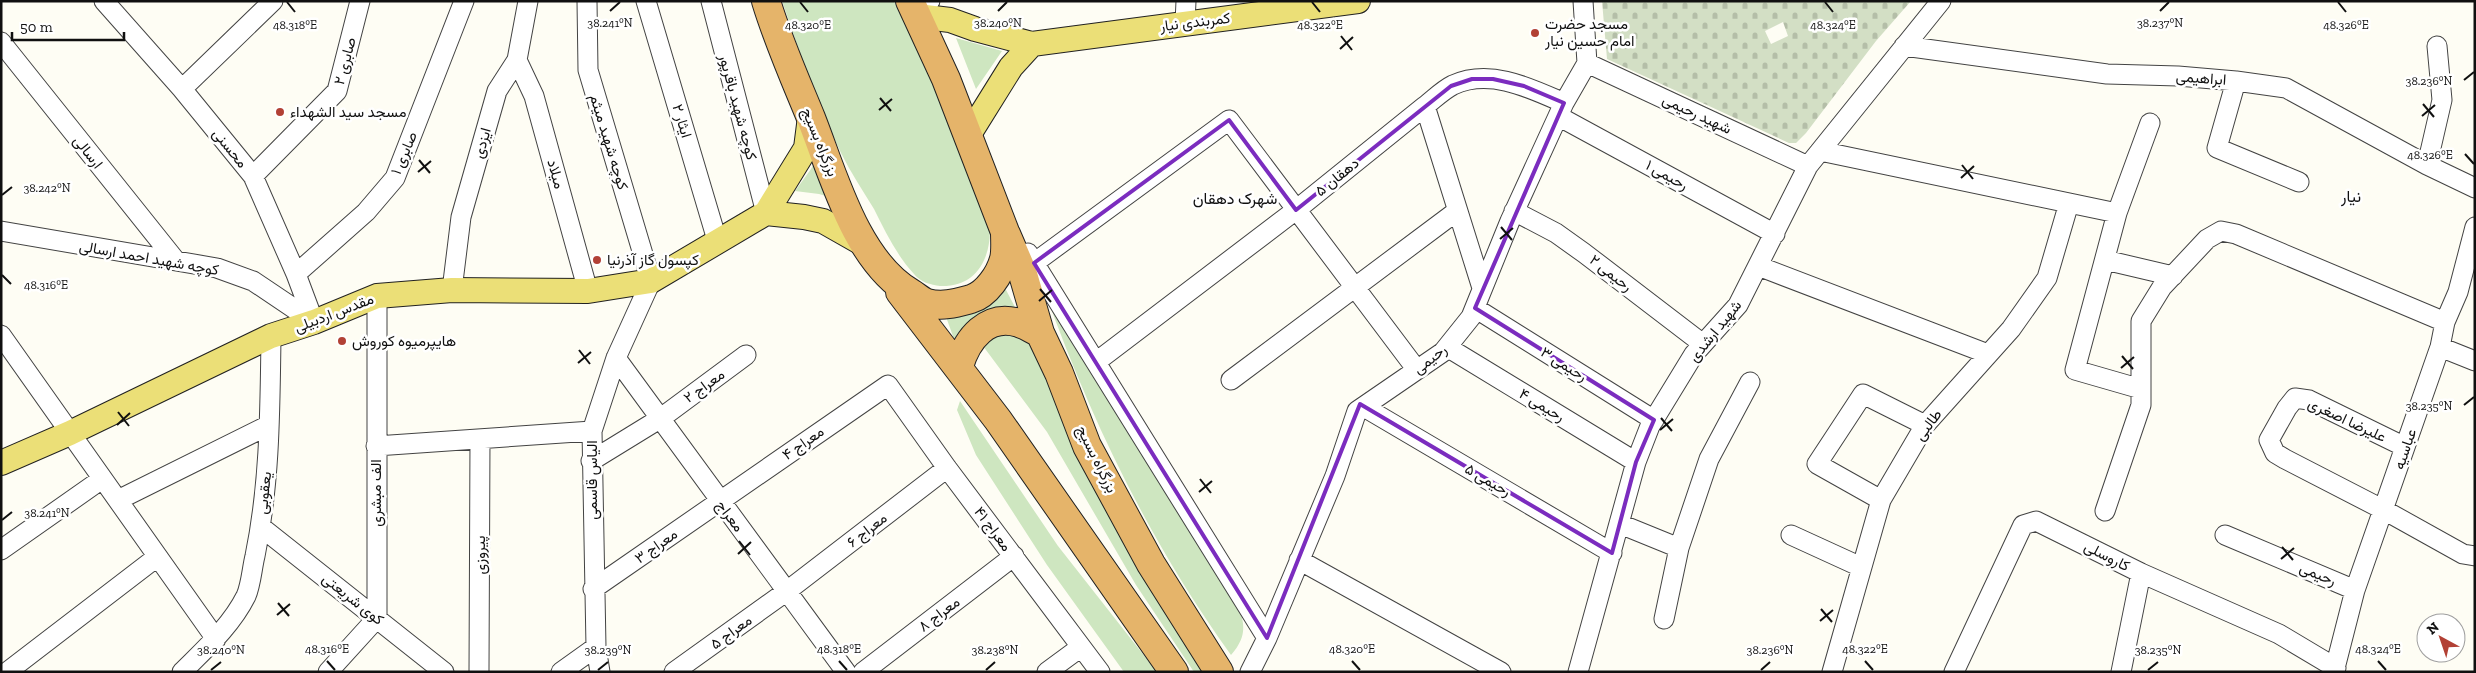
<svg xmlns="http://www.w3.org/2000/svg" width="2476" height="673" font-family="'Zilla Slab',Vazirmatn,serif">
  <defs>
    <pattern id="cemetery-stones" width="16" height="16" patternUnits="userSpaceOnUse" patternTransform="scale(1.25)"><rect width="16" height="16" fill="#d3dfc5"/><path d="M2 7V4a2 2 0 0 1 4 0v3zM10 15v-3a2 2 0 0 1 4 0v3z" fill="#b4bea8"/></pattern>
  </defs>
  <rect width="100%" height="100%" fill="#fefdf4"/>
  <path fill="#cee6c0" d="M782,1H894L962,143L990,232C989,263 974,287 940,286C931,285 920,282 914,274C897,256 885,231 874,209C863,191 851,173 841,153C817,105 800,53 782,1Z
    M956,38L1002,51L976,89Z
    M821,150L843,201L819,194L795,191L811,169Z
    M1005,288L1016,309H991L973,320L954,339L945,314Z
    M1045,292L1236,598C1244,622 1249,634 1231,655C1151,544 1091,421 1045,292Z
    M1004,333L1031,336L1064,420L1205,672H1194L1136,585L1047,432L983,346L987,338Z
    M960,401L1058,546L1157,672H1124L1047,565L976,455L957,410Z"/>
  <path fill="url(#cemetery-stones)" fill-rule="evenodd" d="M1602,1H1911L1876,41L1806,133L1796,143H1789L1607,59ZM1783,22L1788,36L1771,44L1765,31Z"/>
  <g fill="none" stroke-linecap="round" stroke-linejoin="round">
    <defs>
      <path id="minor" d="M104,1L182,89L253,176L296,274L314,322
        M646,1L717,240
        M711,1L766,213
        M917,16L930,1
        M1185,23L1186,1
        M1,42L176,261
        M1904,46L2107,74L2178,76L2236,81L2286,88L2427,165L2475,188
        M517,60L534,96L588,291
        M1587,63L1808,166
        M2236,81L2217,148L2299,182
        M182,89L273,1
        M1425,106C1434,99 1443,90 1453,85C1490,68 1530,88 1564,103
        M1558,116L1775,234
        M1820,151L2117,213L2150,123
        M2427,165L2442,100L2437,46
        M253,176L337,91L360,1
        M1514,211L1556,233L1584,253L1703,344
        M2117,213L2075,370L2141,389
        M1,231L217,268L253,281L314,322
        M1028,253L1267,638
        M2105,260L2173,276
        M1034,263L1229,120L1417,370
        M1758,266L1988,354
        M296,274L366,212L395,178L464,1
        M452,290L461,217L497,91L517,60L528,1
        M1475,308L1654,420
        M1,335L216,639
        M1447,347L1636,462
        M2440,347L2475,361
        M616,358L846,672
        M1096,362L1296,210L1425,106L1482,288
        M1231,380L1457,211
        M1364,407L1612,553
        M376,446L592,431
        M2405,447L2309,400L2295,398L2287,408L2269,440L2275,453L2285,459L2384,510L2463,554L2475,556
        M591,461L661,418L746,355
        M118,500L269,425
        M1881,500L1817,464L1863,394L1925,425
        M2105,511L2141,405V321L2162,287L2207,239L2221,231L2236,234L2445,322
        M1620,524L1679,548
        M261,527L444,672
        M1791,535L1861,567
        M2225,535L2355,590
        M1,550L102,479
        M1299,560L1501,672
        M593,589L888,385L947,468L1100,672
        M1664,619L1679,548L1709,459L1750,382
        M596,647L600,672
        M7,672L157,557
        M182,672C205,649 231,626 246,596C251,585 252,568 255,556C270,483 270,410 271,336
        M328,672L377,618V296
        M479,672L480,439
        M561,672L596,647L592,431L616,358L651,281L588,70L587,1
        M674,672L787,591L947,468
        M863,672L1014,556
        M1047,672L1081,647
        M1250,672L1267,638L1335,476L1357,411L1443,352L1471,317L1510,221L1564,103L1587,63L1583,1
        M1578,672L1636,462L1650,426L1694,354L1738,305L1808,166L1941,1
        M1832,672L1881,500L1925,425L2011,329L2047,278L2069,203
        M1954,672L2023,525L2036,521L2141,573L2279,634L2336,668
        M2121,672L2141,573
        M2334,672L2355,590L2440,347L2445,322L2458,292L2475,227"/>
      <path id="major" d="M917,16L950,20L975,29L1032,44L1358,1
        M968,136L1011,67L1032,44
        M766,213L804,217L823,221L867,246
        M1,463L70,433L271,336L314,322L377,296L452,290L588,291L651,281L766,213L806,148L810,117"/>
      <path id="highway" d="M766,1C778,41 795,79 811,118C833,174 856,261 911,293C916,296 921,301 927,303C943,307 956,303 971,299C987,294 1000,274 1004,259C1006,251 1005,241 1005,232L946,79L910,1
        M1006,234L1022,271L1040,333L1059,373L1087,446L1151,564L1219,672
        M900,292L998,420L1174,672
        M959,366C967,339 987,313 1019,323C1026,325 1033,330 1040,333"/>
    </defs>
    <use href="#minor" stroke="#434343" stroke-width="21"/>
    <use href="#major" stroke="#212121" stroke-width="26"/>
    <use href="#highway" stroke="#212121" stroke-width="30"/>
    <use href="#minor" stroke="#fff" stroke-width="19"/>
    <use href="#major" stroke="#ebdf77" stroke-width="24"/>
    <use href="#highway" stroke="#e5b46a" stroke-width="28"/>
  </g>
  <path fill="none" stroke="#7b2cbf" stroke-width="4" stroke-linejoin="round" d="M1472,79H1493L1524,86L1564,103L1475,308L1654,420L1636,462L1612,553L1360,404L1267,638L1034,263L1229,120L1296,210L1451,86Z"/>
  <path fill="none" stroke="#101010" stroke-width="2" d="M287,2L295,12M800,2L808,12M1312,2L1320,12M1825,2L1833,12M2338,2L2346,12M610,11L620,2M998,11L1007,2M2160,11L2169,2M1341,36L1352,50M1340,49L1353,37M2464,80L2474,72M880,98L891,111M2423,104L2434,117M879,110L892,99M2422,116L2435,105M2465,154L2474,164M419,160L430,173M1962,165L1973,179M418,172L431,161M1961,178L1974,166M2,195L12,187M1501,227L1512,240M1500,239L1513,228M2,275L11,284M1040,289L1051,302M1039,301L1052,290M579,350L590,364M2122,356L2133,369M578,363L591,352M2121,368L2134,357M2464,405L2474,397M118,412L129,426M1661,418L1672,431M117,425L130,413M1660,430L1673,419M1200,479L1211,493M1199,492L1212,481M2,520L12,512M739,541L750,555M2282,547L2293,560M738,554L751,542M2281,559L2294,548M278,603L289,616M1821,609L1832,622M277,615L290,604M1820,621L1833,610M327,661L335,670M839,661L847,670M1352,661L1360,670M1865,661L1873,670M2378,661L2386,670M211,670L221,662M598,670L608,662M986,670L995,662M1761,670L1770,662M2148,670L2158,662"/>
  <g fill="#b24135" stroke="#fff" stroke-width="2">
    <circle cx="1535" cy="33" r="5"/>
    <circle cx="280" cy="112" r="5"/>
    <circle cx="597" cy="260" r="5"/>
    <circle cx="342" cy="341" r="5"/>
  </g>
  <g text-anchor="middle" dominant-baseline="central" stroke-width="5" stroke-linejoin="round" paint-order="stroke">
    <g font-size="15" fill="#101010" stroke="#fff">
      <text transform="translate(1195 22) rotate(-7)">کمربندی نیار</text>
      <text transform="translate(345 61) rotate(-75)">صابری ۲</text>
      <text transform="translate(2201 78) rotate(4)">ابراهیمی</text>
      <text transform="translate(738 107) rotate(75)">کوچه شهید باقرپور</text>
      <text transform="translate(1697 114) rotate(25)">شهید رحیمی</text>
      <text transform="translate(682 121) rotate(73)">ایثار ۲</text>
      <text transform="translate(609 142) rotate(73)">کوچه شهید میثم</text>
      <text transform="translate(820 142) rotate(68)">بزرگراه بسیج</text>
      <text transform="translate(482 143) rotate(-74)">ایزدی</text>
      <text transform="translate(230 148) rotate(51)">محسنی</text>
      <text transform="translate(88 152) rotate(52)">ارسالی</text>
      <text transform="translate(404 153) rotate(-67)">صابری ۱</text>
      <text transform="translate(556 174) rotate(75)">میلاد</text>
      <text transform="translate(1667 175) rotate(29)">رحیمی ۱</text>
      <text transform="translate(1337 177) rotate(-39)">دهقان ۵</text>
      <text transform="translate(149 258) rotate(10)">کوچه شهید احمد ارسالی</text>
      <text transform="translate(1611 273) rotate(38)">رحیمی ۲</text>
      <text transform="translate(334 313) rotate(-21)">مقدس اردبیلی</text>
      <text transform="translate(1715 331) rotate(-51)">شهید ارشدی</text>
      <text transform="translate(1430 359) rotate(-38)">رحیمی</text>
      <text transform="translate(1564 364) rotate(32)">رحیمی ۳</text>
      <text transform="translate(704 386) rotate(-36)">معراج ۲</text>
      <text transform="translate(1542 405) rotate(31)">رحیمی ۴</text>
      <text transform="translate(2347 420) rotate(25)">علیرضا اصغری</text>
      <text transform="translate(1928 425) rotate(-53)">طالبی</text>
      <text transform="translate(803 443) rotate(-35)">معراج ۴</text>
      <text transform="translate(2405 449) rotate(-71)">عباسیه</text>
      <text transform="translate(1097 459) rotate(64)">بزرگراه بسیج</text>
      <text transform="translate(592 480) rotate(-90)">الیاس قاسمی</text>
      <text transform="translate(1488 480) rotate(30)">رحیمی ۵</text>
      <text transform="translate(264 493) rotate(-84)">یعقوبی</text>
      <text transform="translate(376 493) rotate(-90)">الف مبشری</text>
      <text transform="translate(730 516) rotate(53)">معراج</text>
      <text transform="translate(993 529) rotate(53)">معراج ۴۱</text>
      <text transform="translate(867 530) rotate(-38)">معراج ۶</text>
      <text transform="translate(656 546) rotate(-35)">معراج ۳</text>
      <text transform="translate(480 555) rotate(-90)">پیروزی</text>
      <text transform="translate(2107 556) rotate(27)">کاروسلی</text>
      <text transform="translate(2318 574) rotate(23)">رحیمی</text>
      <text transform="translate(353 599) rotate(38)">کوی شریعتی</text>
      <text transform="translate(939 614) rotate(-37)">معراج ۸</text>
      <text transform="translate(731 632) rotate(-36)">معراج ۵</text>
    </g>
    <g font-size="15" fill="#101010" stroke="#fff" text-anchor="start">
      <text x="1545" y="24">مسجد حضرت<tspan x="1545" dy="17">امام حسین نیار</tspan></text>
      <text x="290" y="112">مسجد سید الشهداء</text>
      <text x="607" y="260">کپسول گاز آذرنیا</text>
      <text x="352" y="341">هایپرمیوه کوروش</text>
    </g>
    <g font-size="16" fill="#101010" stroke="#fff">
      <text x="2351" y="196">نیار</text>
      <text x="1235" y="198">شهرک دهقان</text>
    </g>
  </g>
  <g font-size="12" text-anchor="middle" fill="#101010" stroke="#fff" stroke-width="5" stroke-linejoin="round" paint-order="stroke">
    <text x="610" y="27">38.241°N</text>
    <text x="998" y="27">38.240°N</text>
    <text x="2160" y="27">38.237°N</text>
    <text x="2346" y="29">48.326°E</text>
    <text x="295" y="29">48.318°E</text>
    <text x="808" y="29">48.320°E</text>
    <text x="1833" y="29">48.324°E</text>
    <text x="1320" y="29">48.322°E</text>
    <text x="2429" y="85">38.236°N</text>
    <text x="2430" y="159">48.326°E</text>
    <text x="47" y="192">38.242°N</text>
    <text x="46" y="289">48.316°E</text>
    <text x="2429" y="410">38.235°N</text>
    <text x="47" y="517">38.241°N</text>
    <text x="327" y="653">48.316°E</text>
    <text x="839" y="653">48.318°E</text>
    <text x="1352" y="653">48.320°E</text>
    <text x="1865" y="653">48.322°E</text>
    <text x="2378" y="653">48.324°E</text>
    <text x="221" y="654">38.240°N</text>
    <text x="608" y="654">38.239°N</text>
    <text x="995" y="654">38.238°N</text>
    <text x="1770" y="654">38.236°N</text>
    <text x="2158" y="654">38.235°N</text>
  </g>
  <rect width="2476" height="673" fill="none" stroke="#101010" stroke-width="5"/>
  <g transform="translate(2441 638) rotate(320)"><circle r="24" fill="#ffffff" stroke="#9f9f9f"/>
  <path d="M0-4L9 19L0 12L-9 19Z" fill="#b24135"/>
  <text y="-8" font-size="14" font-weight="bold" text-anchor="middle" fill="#101010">N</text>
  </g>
  <path d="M12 32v8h112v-8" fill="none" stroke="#101010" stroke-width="2.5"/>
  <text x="20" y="32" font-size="15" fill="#101010" stroke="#ffffff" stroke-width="4" paint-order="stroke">50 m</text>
</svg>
